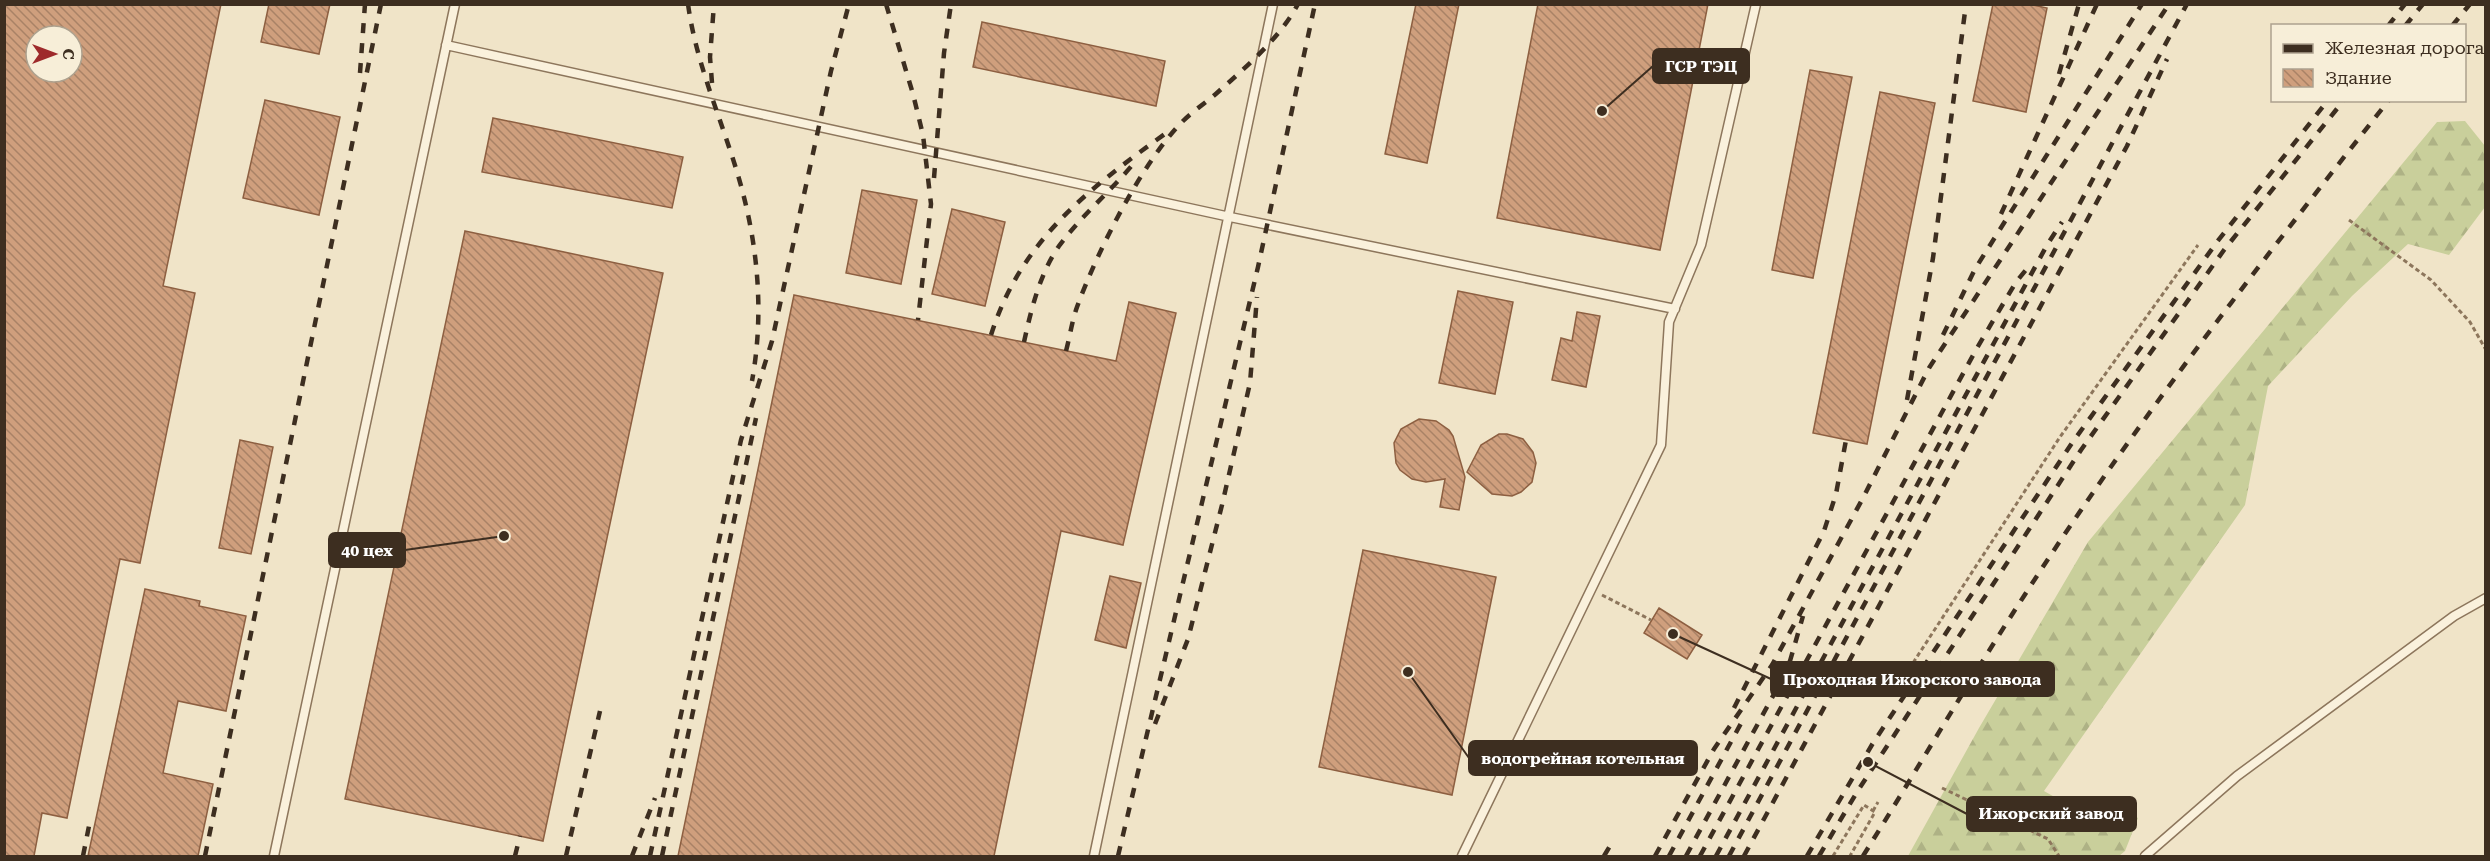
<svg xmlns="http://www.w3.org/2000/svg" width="2490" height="861" font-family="'Roboto Serif',serif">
  <defs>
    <pattern id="forest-firs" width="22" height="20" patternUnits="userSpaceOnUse" patternTransform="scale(1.5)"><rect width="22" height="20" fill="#c9cf9b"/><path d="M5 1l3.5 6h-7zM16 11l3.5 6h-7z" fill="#aeb285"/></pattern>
    <pattern id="building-back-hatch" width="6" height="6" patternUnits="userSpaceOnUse" patternTransform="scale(1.5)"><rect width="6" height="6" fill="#cf9f7d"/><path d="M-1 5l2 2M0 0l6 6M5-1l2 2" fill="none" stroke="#a98266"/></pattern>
  </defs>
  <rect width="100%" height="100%" fill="#f0e4c8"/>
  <path fill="url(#forest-firs)" d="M2465,121L2485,146V207L2449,255L2408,244L2352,296L2268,386L2245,505L2044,791L2081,812L2110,800L2138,818L2125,851L2119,856H1908L1979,728L2088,542L2437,122Z"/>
  <path fill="url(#building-back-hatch)" stroke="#8d5f41" stroke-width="1.5" fill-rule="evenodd" d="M4,4H221L163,286L195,293L140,563L120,559L67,818L42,813L34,856H4ZM36,36H72V72H36Z
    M269,4H330L319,54L261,42Z
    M1416,4H1459L1427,163L1385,154Z
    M1538,4H1708L1660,250L1497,218Z
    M1993,4H2029L2047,8L2026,112L1973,101Z
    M982,22L1165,61L1156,106L973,67Z
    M1810,70L1852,77L1813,278L1772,270Z
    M1880,92L1935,103L1867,444L1813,433Z
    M265,100L340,117L319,215L243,198Z
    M493,118L683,157L672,208L482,172Z
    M862,190L917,200L901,284L846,273Z
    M952,209L1005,222L985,306L932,294Z
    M465,231L663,273L543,841L345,799Z
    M1458,291L1513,302L1495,394L1439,383Z
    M794,295L1116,361L1129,302L1176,313L1123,545L1061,531L994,856H678Z
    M1577,312L1600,316L1586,387L1552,380L1561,338L1572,341Z
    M1419,419L1436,421L1449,430L1453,436L1465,477L1459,510L1440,507L1445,479L1426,482L1412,479L1400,470L1396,463L1394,443L1401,429Z
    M1499,434H1507L1523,439L1533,452L1536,463L1532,482L1521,492L1512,496L1492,494L1467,472L1481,445Z
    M240,440L273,447L251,554L219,548Z
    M1363,550L1496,577L1452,795L1319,767Z
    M1110,576L1141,583L1126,648L1095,640Z
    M145,589L200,601L199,606L246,616L226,711L178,701L163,773L213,784L198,856H88Z
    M1659,608L1702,635L1687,659L1644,633Z"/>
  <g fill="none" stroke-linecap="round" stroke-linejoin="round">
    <defs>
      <path id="lane" d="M446,45L1230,217L1675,309
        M274,856L455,4
        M1094,856L1273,4
        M1462,856L1661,445L1669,322L1701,245L1756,4
        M2145,856L2237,776L2454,616L2486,598"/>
    </defs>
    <use href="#lane" stroke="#8d765c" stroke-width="11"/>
    <path stroke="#8d765c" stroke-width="3" stroke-dasharray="4.5 3" stroke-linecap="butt" d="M2349,220L2431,280L2470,322L2486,350
      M1602,595L1651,620
      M1880,684L1884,677L1898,686L2060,437L2198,245
      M1942,788L2048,839L2059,856
      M1873,811L1878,802
      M1833,856L1864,805L1875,812L1850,856"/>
    <use href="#lane" stroke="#faf1dc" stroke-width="8"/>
    <path stroke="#3d2e20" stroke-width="4.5" stroke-dasharray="10 10" stroke-linecap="butt" d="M688,4C695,56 715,104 731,153C756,227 766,304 752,381
      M886,4L913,94L923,135L931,204L918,320
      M2388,26L2405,4
      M2405,26L2423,4
      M2452,26L2470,4
      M360,73L365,4
      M2059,74L2079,4
      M712,83L710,57L714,4
      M934,178L944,53L951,4
      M2001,214L2097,4
      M991,335C1021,239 1091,187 1169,131
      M1943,335L1975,269L2142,4
      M1024,342C1031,310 1040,273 1059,246C1081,216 1110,192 1134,163
      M1066,351C1070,336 1072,321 1077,307C1097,252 1142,162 1183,121C1194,110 1207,102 1218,92C1246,67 1280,38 1298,4
      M1907,400L1933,258L1966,4
      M1734,708L1824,531L1836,494L1846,440
      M1155,724L1188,639L1222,505L1250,383L1257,297
      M83,856L90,821
      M205,856L381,4
      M515,856L520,836
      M566,856L600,711
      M632,856L655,798
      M650,856L741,440L772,341L831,71L849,4
      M662,856L756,418
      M1118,856L1258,267L1315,4
      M1604,856L1610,846
      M1655,856L1714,749L1772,665L1863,498L1929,368L2169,4
      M1669,856L1745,716
      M1686,856L1780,683L1790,661L1803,616
      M1700,856L1977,348L2016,282L2030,265
      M1716,856L2047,245L2062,222
      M1729,856L2187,4
      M1744,856L2127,146L2167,59
      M1807,856L1873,743L2072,443L2217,242L2328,100
      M1819,856L1857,792L2081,450L2224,250L2344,100
      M1863,856C1917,770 1968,682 2024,596C2135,423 2262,261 2389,100"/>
  </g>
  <path fill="none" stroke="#3d2e20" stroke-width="2" d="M1602 111L1653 66M504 536L405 550M1673 634L1771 679M1408 672L1469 758M1868 762L1967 814"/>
  <g fill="#3d2e20" stroke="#f7eed8" stroke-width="2">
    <circle cx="1602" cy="111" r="6"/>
    <circle cx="504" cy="536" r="6"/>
    <circle cx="1673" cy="634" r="6"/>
    <circle cx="1408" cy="672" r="6"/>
    <circle cx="1868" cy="762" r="6"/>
  </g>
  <g fill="#3d2e20" stroke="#3d2e20" stroke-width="2">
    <rect x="1653" y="49" width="96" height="34" rx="6"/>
    <rect x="329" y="533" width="76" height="34" rx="6"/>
    <rect x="1771" y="662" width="283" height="34" rx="6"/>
    <rect x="1469" y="741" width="228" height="34" rx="6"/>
    <rect x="1967" y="797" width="169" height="34" rx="6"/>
  </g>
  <g font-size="16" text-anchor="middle" font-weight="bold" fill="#fff">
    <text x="1701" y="72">ГСР ТЭЦ</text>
    <text x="367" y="556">40 цех</text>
    <text x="1912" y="685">Проходная Ижорского завода</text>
    <text x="1583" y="764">водогрейная котельная</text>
    <text x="2051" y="819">Ижорский завод</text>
  </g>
  <rect width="2490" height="861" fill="none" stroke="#3d2e20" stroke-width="12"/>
  <rect x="2271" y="24" width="195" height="78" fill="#f7eed8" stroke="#ada18e" stroke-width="1.5"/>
  <rect x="2283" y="44" width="30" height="9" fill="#3d2e20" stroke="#ada18e" stroke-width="1.5"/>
  <text x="2325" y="54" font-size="18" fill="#3d2e20">Железная дорога</text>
  <rect x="2283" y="69" width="30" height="18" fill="url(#building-back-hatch)" stroke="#ada18e" stroke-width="1.5"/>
  <text x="2325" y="84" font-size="18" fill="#3d2e20">Здание</text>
  <g transform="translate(54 54) rotate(90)"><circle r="28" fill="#f7eed8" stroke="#ada18e" stroke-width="1.5"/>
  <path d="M0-4.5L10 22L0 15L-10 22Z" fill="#9e2a2b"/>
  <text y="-9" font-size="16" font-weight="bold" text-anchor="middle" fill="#3d2e20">С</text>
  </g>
</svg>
